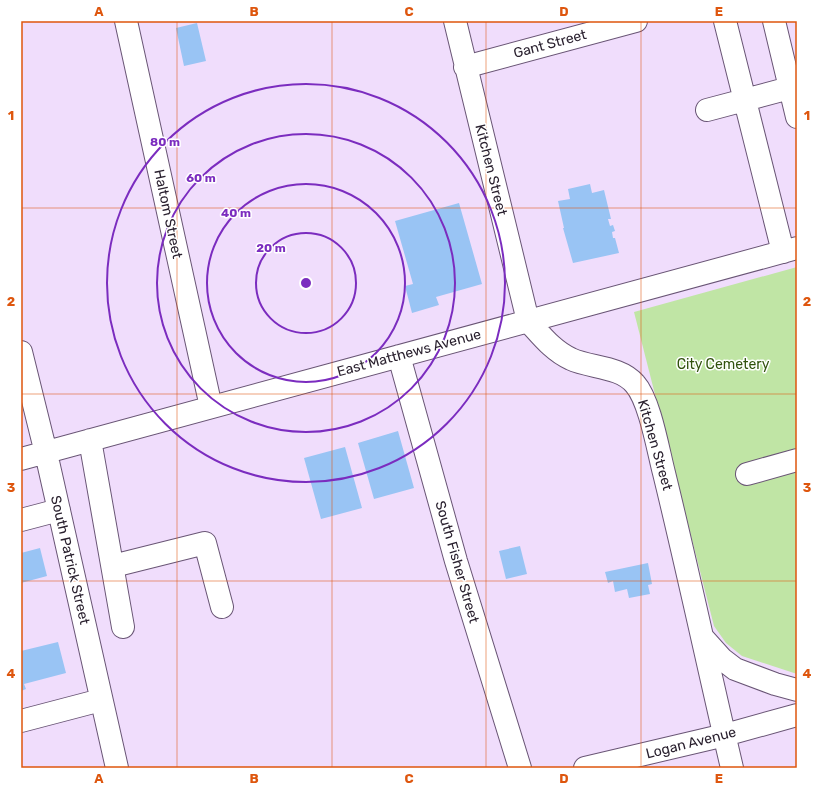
<svg xmlns="http://www.w3.org/2000/svg" width="818" height="789" font-family="Rubik,sans-serif">
  <rect width="100%" height="100%" fill="#f0ddfc"/>
  <path fill="#c0e5a5" d="M797,267V674L742,656L726,643L714,626L634,312Z"/>
  <path fill="#99c4f4" d="M197,23L206,61L184,66L176,28Z
    M590,184L592,193L604,190L611,219H608L610,226L613,225L615,231L612,232L613,238H615L619,253L573,263L563,228H564L558,201L570,199L568,189Z
    M459,203L482,284L436,297L439,305L412,313L405,286L413,284L395,221Z
    M398,431L414,488L374,499L358,443Z
    M345,447L362,508L321,519L304,458Z
    M520,546L527,574L506,579L499,551Z
    M40,548L47,576L21,583V553Z
    M648,563L652,584L648,585L650,594L629,598L627,589L615,592L613,581L608,583L605,572Z
    M58,642L66,673L24,684L26,689L21,691V651Z"/>
  <g fill="none" stroke-linecap="round" stroke-linejoin="round">
    <defs>
      <path id="minor" d="M126,21L211,407
        M455,21L528,321C541,335 553,351 571,359C590,368 620,366 635,384C650,401 658,450 664,473C688,571 709,670 732,768
        M725,21L783,252
        M774,21L797,117
        M465,67L636,21
        M707,110L797,86
        M21,352L46,453L117,768
        M399,356L456,561L520,768
        M90,440L123,627
        M21,459L797,248
        M747,474L797,460
        M21,520L59,510
        M113,566L205,543L222,607
        M704,639L722,659L735,669L775,684L797,690
        M21,721L101,700
        M585,768L725,735L797,715"/>
    </defs>
    <use href="#minor" stroke="#695575" stroke-width="24"/>
    <use href="#minor" stroke="#fff" stroke-width="22"/>
  </g>
  <path fill="none" stroke="#de560e" stroke-width="1" stroke-opacity="0.55" d="M177,21V768M332,21V768M486,21V768M641,21V768M21,208H797M21,394H797M21,581H797"/>
  <g fill="none" stroke="#7b2cbf" stroke-width="2">
    <circle cx="306" cy="283" r="50"/>
    <circle cx="306" cy="283" r="99"/>
    <circle cx="306" cy="283" r="149"/>
    <circle cx="306" cy="283" r="199"/>
  </g>
  <g text-anchor="middle" dominant-baseline="central" stroke-width="3" stroke-linejoin="round" paint-order="stroke">
    <g font-size="14" fill="#2a212f" stroke="#fff">
      <text transform="translate(550 44) rotate(-15)">Gant Street</text>
      <text transform="translate(491 170) rotate(76)">Kitchen Street</text>
      <text transform="translate(168 214) rotate(78)">Haltom Street</text>
      <text transform="translate(409 353) rotate(-15)">East Matthews Avenue</text>
      <text transform="translate(655 445) rotate(74)">Kitchen Street</text>
      <text transform="translate(70 560) rotate(77)">South Patrick Street</text>
      <text transform="translate(457 562) rotate(74)">South Fisher Street</text>
      <text transform="translate(691 743) rotate(-14)">Logan Avenue</text>
    </g>
    <g font-size="14" fill="#31520e" stroke="#fff">
      <text x="723" y="364">City Cemetery</text>
    </g>
  </g>
  <circle cx="306" cy="283" r="6" fill="#7b2cbf" stroke="#fff" stroke-width="2"/>
  <g font-size="12" text-anchor="middle" font-weight="bold" fill="#7b2cbf" stroke="#fff" stroke-width="3" stroke-linejoin="round" paint-order="stroke">
    <text x="165" y="146">80 m</text>
    <text x="201" y="182">60 m</text>
    <text x="236" y="217">40 m</text>
    <text x="271" y="252">20 m</text>
  </g>
  <rect width="818" height="789" fill="none" stroke="#ffffff" stroke-width="44"/>
  <rect x="22" y="22" width="774" height="745" fill="none" stroke="#de560e" stroke-width="1.5"/>
  <g font-size="13" text-anchor="middle" font-weight="bold" fill="#de560e">
    <text x="99" y="16">A</text>
    <text x="254" y="16">B</text>
    <text x="409" y="16">C</text>
    <text x="564" y="16">D</text>
    <text x="719" y="16">E</text>
    <text x="11" y="120">1</text>
    <text x="807" y="120">1</text>
    <text x="11" y="306">2</text>
    <text x="807" y="306">2</text>
    <text x="11" y="492">3</text>
    <text x="807" y="492">3</text>
    <text x="11" y="678">4</text>
    <text x="807" y="678">4</text>
    <text x="99" y="783">A</text>
    <text x="254" y="783">B</text>
    <text x="409" y="783">C</text>
    <text x="564" y="783">D</text>
    <text x="719" y="783">E</text>
  </g>
</svg>
